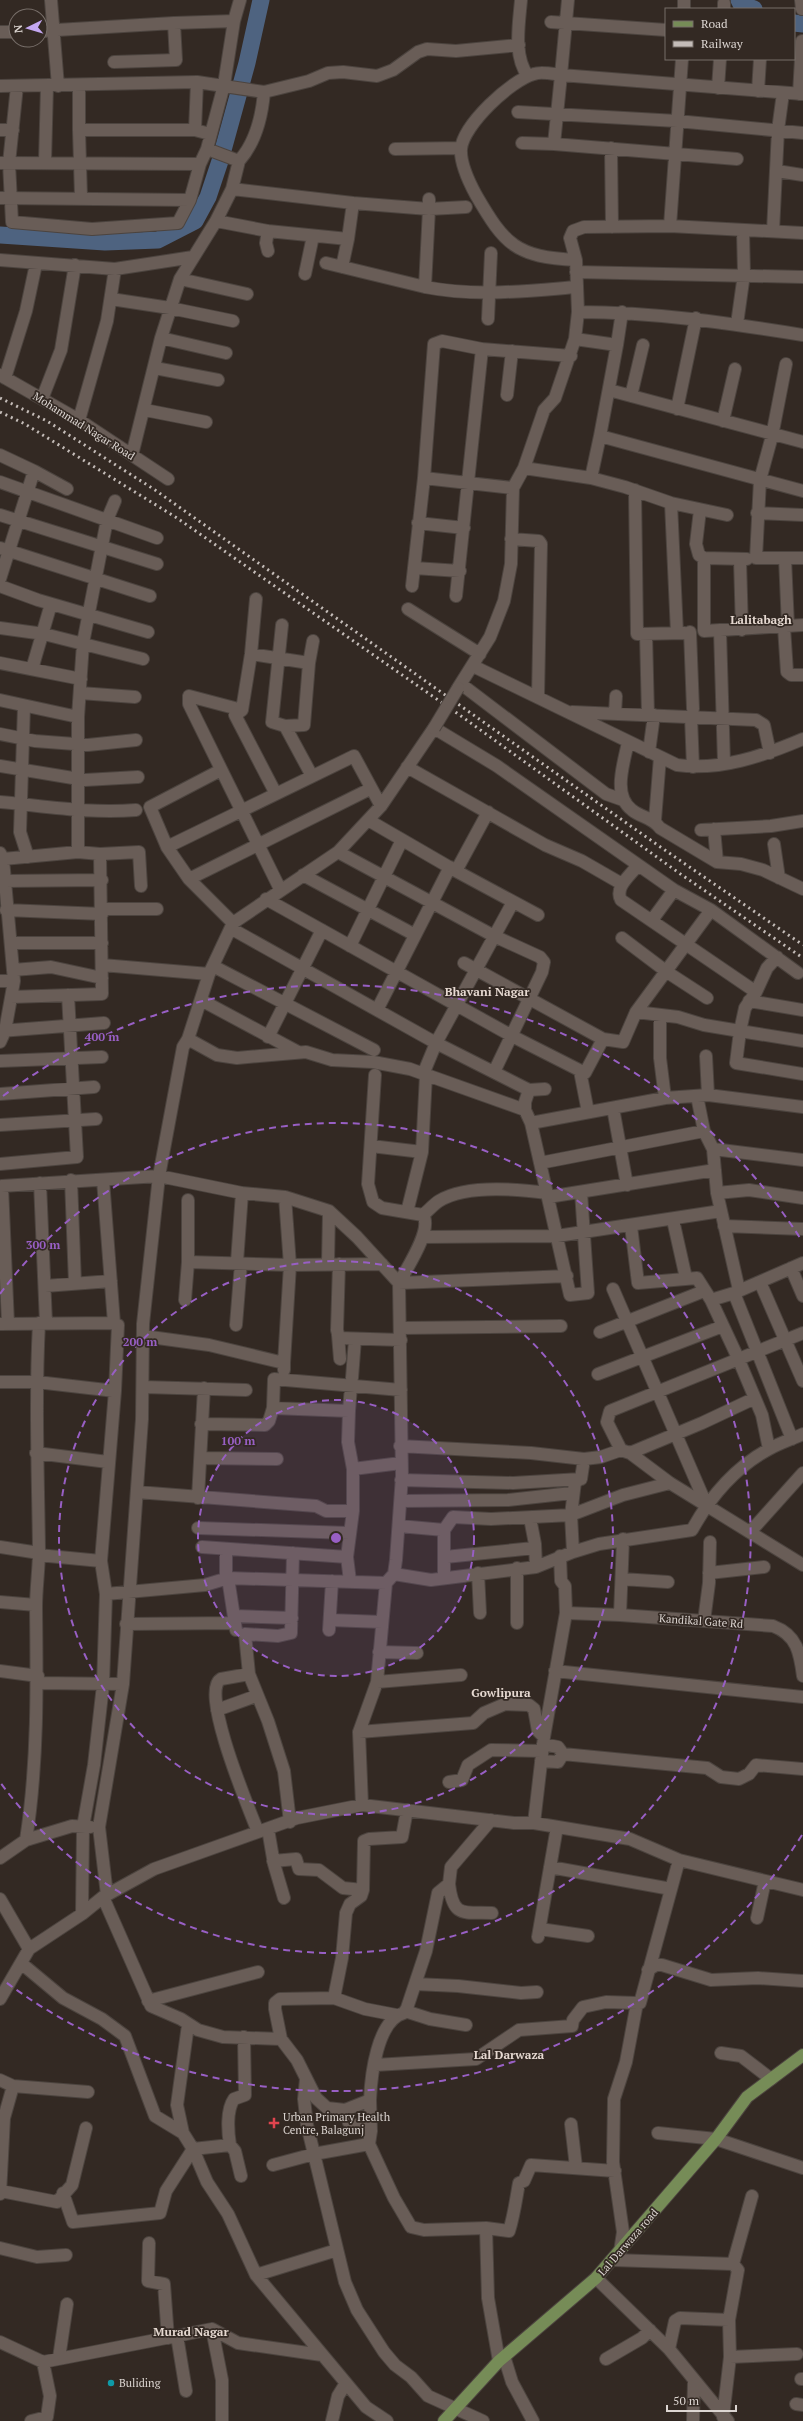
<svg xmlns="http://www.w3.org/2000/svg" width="803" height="2421" font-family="'PT Serif',serif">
  <rect width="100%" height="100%" fill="#332923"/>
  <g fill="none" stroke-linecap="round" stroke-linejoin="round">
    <path stroke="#4e6380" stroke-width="17" d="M739,0L741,4L754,9
      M794,23L803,24
      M0,235L105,242L158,240L195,221L208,197L220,161L247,63L261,0"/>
    <defs>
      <path id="minor" d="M51,0L58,86
        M521,0C519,24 513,56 528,76
        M568,0L561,75L803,94
        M801,0L802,9
        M684,9V0
        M724,9V3
        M551,22L666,30
        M174,23L234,21
        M40,31L174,23L176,60L114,62
        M0,32H16
        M79,85V130H195L210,134
        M0,86L197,82L264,92C262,116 256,142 239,161
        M17,86L9,163L12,222L92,229L178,223L190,200L200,164L207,149L224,85L234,21L240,0
        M718,88L720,59
        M758,91L760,59
        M264,92L309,81L328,73L343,72L377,76L393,70L418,52L427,49L456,51L519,45
        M799,94L802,41
        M518,112L677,121L803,133
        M0,130H13
        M79,130L81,197
        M195,130L197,82
        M522,143L554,144
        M611,148L612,227
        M395,149L461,148
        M45,162L47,86
        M0,163L200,164
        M777,171L803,175
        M232,189L353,203L348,239
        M0,198L190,200
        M429,199V209L466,207
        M353,203L429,209L425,287C476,297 526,291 577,287
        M216,221L268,231L348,239L342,267
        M670,226L682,59
        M268,231L266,243L268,251
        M773,231L778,130L783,93
        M0,260L115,269L193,257
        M576,260C516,257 505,245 476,195C469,182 460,164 461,149C463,125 511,80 534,74C541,71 553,74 561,75L554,144L737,159
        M326,263L425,287
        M576,272L803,277
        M305,274L313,236
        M180,279L247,294
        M111,299L170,308L233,321
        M578,312C654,312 728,323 803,335
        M488,319L491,253
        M737,324L744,274L743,231
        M161,338L226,353
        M575,339L617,345L600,436L803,491
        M617,345L622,312
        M482,349L442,341L434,344L424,478L513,488
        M786,364L772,436L760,480L756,558H803
        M155,368L218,380
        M0,375L79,420L168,479
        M5,378L26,311L36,264
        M609,390L803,442
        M507,395L512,351
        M631,396L643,345
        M42,399L61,350L75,265
        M677,409L696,318
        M145,410L206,422
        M79,420L107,321L115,269
        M723,421L735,369
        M0,455L34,471L0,579
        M132,455L161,338L180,279L216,221L232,189L239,161L207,149
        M524,468L591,478L625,487L671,503L727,515
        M34,471L67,489
        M591,478L600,436
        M0,482L157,538
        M635,490L637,634
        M671,503L677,633
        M700,510L696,544L699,555L704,558V631L803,625
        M757,513L803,515
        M0,515L157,564
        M418,523L464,528
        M511,539L539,541L541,544L538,697
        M0,548L150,596
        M704,558L747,559
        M785,558L788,626
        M740,560L742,630
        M414,568L460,571
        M0,586L38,600L148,632
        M412,586L424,478
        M456,596L482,349L571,356
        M256,599L251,654L242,710L235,715L276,794
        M408,609L480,654
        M784,627L787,672L791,675H803
        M0,628L44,634L143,659
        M720,631L724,763
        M690,632L693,709
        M639,634L685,633
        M646,634L648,715
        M251,654L309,663L304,725L285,726L272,722L282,625
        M0,663L81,679
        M309,663L313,641
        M473,666L677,765C720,771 763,756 803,739
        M32,669L51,604
        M461,684L606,794L623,800
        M458,688L490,637L504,601L511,564L513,488L524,468L544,410L555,398L575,339L578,312L576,260L570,238L573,231L584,227L670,226L803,233
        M80,693L135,697
        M0,700L78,717L83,643L107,520L115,501
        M24,706L20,832L28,857
        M242,710L189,696V704L280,889
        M572,712L756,720L764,725L770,753
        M615,714L616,696
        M691,717L693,767
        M285,726L312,776
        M0,734L35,741L88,745L136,740
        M628,742C624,763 612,795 632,810C642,818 652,817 660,828L717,862L741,864L763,870L803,889
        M649,752L654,715
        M0,766L85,780L138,777
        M407,767L545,845L582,861L622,884
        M221,770L150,807L167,847L189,879L233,923
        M0,802C45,806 90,814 136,810
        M368,820L456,871L538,915
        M655,820L660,757
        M714,829L717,862
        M701,830L771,826L803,821
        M774,844L779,878
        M167,847L354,756L381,806
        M78,852V717
        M338,852L494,936L540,957L544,962L542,972L494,1072
        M0,853L3,859L14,981L5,1031L0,1042
        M3,859L78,852L100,854L139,852L141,886
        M638,865C631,875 614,887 621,900L756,992L767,968L777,957
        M456,871L488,812
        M303,875L415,935
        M189,879L370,789
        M4,881L102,880
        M266,899L512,1036L585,1073L603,1039L464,963
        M102,909H157
        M6,910L102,914
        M652,920L674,890
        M232,929L436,1043L529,1090L525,1102V1110
        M622,938L667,972L707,998
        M11,943H102
        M350,946L402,840
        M102,965L209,974
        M213,966L374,1050
        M13,970L51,967L102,978
        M0,981H14
        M11,997L102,994L100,854
        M201,1000L298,1052
        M749,1001L803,1010
        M377,1010L450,867
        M636,1012L678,1017L704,1025L740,1031L745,1008L756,992
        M660,1016V1058L665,1098
        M0,1031L104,1023
        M268,1037L322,930
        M188,1039L217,1055L237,1058L306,1052L332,1060L373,1062L410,1069L525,1110L531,1123L570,1295L588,1293L581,1192
        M603,1039L623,1042L636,1012L711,910
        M803,1041L740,1031L736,1063L803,1074
        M706,1056L708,1095
        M0,1061L102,1057
        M580,1071L588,1112
        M424,1072L436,1043L513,902
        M375,1075L368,1184L373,1202L382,1208L423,1215C433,1230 406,1269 399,1283L567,1276
        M529,1090L545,1089
        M0,1094L94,1087
        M697,1096L704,1131L713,1149L717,1193L739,1290
        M613,1108L627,1185
        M531,1123L665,1098L708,1095L803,1107
        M0,1125L96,1119
        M371,1146L422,1152
        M713,1149L803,1160
        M540,1163L704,1131
        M0,1164L77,1157L68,995
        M71,1180L75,1283
        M103,1180L114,1323
        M40,1183L46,1323
        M717,1193L749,1190L803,1198
        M548,1197L715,1170
        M407,1212L422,1152L426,1075
        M423,1215C428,1211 434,1204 439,1201C466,1184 517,1189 547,1193
        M673,1220L686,1278
        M631,1226L638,1283L697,1278L711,1300L738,1358L762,1415L769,1449
        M724,1226L803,1229
        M423,1237L557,1236L721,1211
        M188,1262L290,1265L284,1363
        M237,1262L242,1193
        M328,1264L329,1211
        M339,1264L337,1330L339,1338L401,1340
        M382,1264L290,1265L285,1197L329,1211L357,1237L399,1283L402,1476L396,1560L394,1574L386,1583
        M791,1268L803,1296
        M760,1282L803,1381
        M45,1286L111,1281
        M613,1289L706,1504
        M734,1293L792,1439
        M185,1300L188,1262V1200
        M711,1300L734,1293L803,1263
        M0,1324L114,1323L118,1325L115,1391L101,1561L106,1594L103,1685L94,1765L83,1827L82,1914
        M8,1324L2,1186L159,1176L242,1193L285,1197
        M236,1325L241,1263
        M401,1328L561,1326
        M600,1332L704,1291
        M338,1335L340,1359
        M143,1336L209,1345L284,1363V1370
        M598,1374L723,1326
        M352,1378L355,1339
        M0,1382H37L115,1391
        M143,1387L246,1390
        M349,1411L351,1386
        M201,1424L265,1425L269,1421L273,1408
        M400,1446L531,1453L584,1459
        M621,1450L607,1422L610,1411L803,1333
        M36,1453L108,1462
        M630,1453L702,1423L753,1399
        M201,1458L277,1459
        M353,1469L401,1463
        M401,1480L513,1483L581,1479
        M137,1492L316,1506L326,1511H353
        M198,1498L204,1388
        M401,1501L508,1500L572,1493
        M530,1518L535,1544L536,1567
        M399,1526L444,1530
        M198,1528L349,1533
        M751,1531L803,1473
        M0,1547L39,1553
        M202,1547L347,1557
        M573,1552L571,1515L575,1482L581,1479L584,1459L601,1457L621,1450L630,1453L670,1483L803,1565
        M38,1555L101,1561
        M445,1557L534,1548
        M478,1573L480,1613
        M709,1573L764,1567
        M394,1574L431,1580L536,1567L573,1552L599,1544L692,1530C710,1497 736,1467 769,1449C780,1443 792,1439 803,1434
        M228,1578L236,1630
        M444,1578V1530L453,1517L491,1519L571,1515L623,1495L670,1483
        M226,1579V1550
        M622,1579L668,1582
        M350,1581L347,1557L353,1511V1469L348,1442L349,1411L273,1408L274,1379L401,1390
        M106,1594L205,1585L228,1578L386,1583L377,1682L359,1732L362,1805
        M0,1602L36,1605
        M566,1613L620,1615L773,1626C797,1635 800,1653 803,1676
        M620,1615L623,1539
        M235,1616L292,1618
        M330,1620L382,1622
        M704,1621L709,1583L710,1542
        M517,1623V1568
        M126,1624L235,1623
        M329,1630L332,1581
        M379,1652L417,1653
        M0,1671L38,1676
        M555,1671L803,1697
        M249,1674L245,1634L278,1636L291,1633L293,1553
        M377,1682L461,1675
        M37,1683L123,1684
        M217,1710L256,1696
        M359,1732L473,1723L484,1713L505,1704L529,1705L534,1709L538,1731L544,1737
        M563,1754L707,1768L721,1777L739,1779L749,1774L756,1765L803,1769
        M541,1761L558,1762L563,1754L558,1747L543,1744
        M449,1782L462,1780L468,1765L491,1750L542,1751
        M534,1823L544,1737L566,1613L565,1586L561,1581L560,1556
        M268,1829L274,1864L284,1898
        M258,1832C250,1811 199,1691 221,1679L249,1674L268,1721L284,1771L290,1822
        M26,1840C38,1763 37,1685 36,1608C36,1588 39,1569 39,1550C38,1474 35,1399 39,1323
        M0,1858L26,1840L72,1826L90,1827
        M273,1861L296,1859L299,1869L319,1870L343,1888L363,1890
        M550,1867L671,1889
        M449,1884C453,1918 463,1912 492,1913
        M107,1895L99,1827L123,1684L142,1419L143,1324L159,1176L183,1047L188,1039L209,974L233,923L338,852L381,806L434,728L497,766L674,890L711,910L798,973
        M103,1897L151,2006L181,2019L198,2030L223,2037L281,2039L297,2060L316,2098L327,2108L345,2110L349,2123L371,2131L369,2144L394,2198L411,2227L424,2230L486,2228L488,2298L499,2361
        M0,1899L29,1949
        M757,1918L765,1881
        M540,1929L588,1936
        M538,1937L557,1827
        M21,1963L63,1998L102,2019L125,2036L155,2116L183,2133
        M648,1970L656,1965H662L711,1980L758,1978L803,1981
        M415,1984L458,1986L521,1993L537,1992
        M334,1998L342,1958L346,1913L350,1904L361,1896L363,1890L364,1841L369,1839L402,1837L407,1810
        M0,1999L29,1949L82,1914L103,1897L154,1869L297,1818L362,1805L514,1823H534L630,1839L679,1860L803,1890
        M148,2001L258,1972
        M405,2011L430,2019L466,2025
        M188,2025L177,2105L183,2133L193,2149L207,2182L228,2214L256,2275L366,2407L387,2421
        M281,2039L275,2009V2003L280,1999L334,1998L365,2009L396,2015
        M721,2053L741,2056L771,2079
        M375,2065L476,2059L519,2030L572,2026L573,2020L583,2007L606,2002L637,2003
        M306,2079L304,2099L307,2125L345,2282L357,2310L384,2352L395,2365L411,2377L428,2396L483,2421
        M0,2080L13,2086L4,2118L0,2194
        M13,2086L88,2092
        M370,2100L371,2131
        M345,2110L370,2100C371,2076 377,2020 404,2013L407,2008L426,1951L438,1893L449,1884L451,1867L491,1820
        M571,2124L576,2167
        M658,2133L716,2139L803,2168
        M273,2165L314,2154L369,2144
        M241,2176L235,2151L230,2145C228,2133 226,2110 234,2099L245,2095L244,2037
        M1,2191L57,2202L72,2185L86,2128
        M63,2193L73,2222L160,2213L166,2191L193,2149L230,2145
        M486,2228L509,2231C514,2216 516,2199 519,2183L524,2181L531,2165L615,2171
        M149,2243L148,2281L164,2284L168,2338
        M0,2248L37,2257L66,2255
        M620,2252L623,2232L613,2162L614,2099L626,2062L637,2003H640L679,1860
        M613,2260L733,2264L752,2196
        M256,2275L337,2250
        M596,2278L669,2349L728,2421
        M212,2329L222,2380V2421
        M177,2336L186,2391
        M0,2342L43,2362L212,2329L238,2343L322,2355
        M669,2349L675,2321L680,2318L729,2320
        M504,2356L512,2382L533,2421
        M730,2357L797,2354
        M59,2358L67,2304
        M606,2359L642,2338L650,2330
        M43,2362L50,2396L47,2417
        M801,2379H803
        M796,2404L803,2405
        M723,2417L730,2357L729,2320L738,2270L733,2264
        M31,2421L47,2417
        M332,2421L338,2396L346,2383
        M693,2421L694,2381"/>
      <path id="major" d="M444,2421L499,2361L596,2278L716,2139L747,2097L803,2055"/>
    </defs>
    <use href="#minor" stroke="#4c443f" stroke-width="14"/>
    <use href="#major" stroke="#4c443f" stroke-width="14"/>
    <use href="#minor" stroke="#695d57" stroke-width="12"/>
    <use href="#major" stroke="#768c57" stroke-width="12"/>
    <path stroke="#c4bcb8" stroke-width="3" stroke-dasharray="2 4" stroke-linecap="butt" d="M0,398L47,421L155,490L659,846L803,945
      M0,412L25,424L177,518L461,716L679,873L803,958"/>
    <defs>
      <path id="minor-bridge" d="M434,728L458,688"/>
    </defs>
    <use href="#minor-bridge" stroke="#4c443f" stroke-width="14" stroke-linecap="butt"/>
    <use href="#minor-bridge" stroke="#695d57" stroke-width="12"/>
  </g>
  <circle cx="336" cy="1538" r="138" fill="#985fc4" fill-opacity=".12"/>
  <g fill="none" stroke="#985fc4" stroke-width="2" stroke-dasharray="7 5">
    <circle cx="336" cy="1538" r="138"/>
    <circle cx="336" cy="1538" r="277"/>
    <path d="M0 1294A415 415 0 1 1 0 1782"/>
    <path d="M802 1835A553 553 0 0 1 3 1980M3 1096A553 553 0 0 1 802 1241"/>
  </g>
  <path fill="#e0444e" stroke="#332923" stroke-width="1.5" d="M272 2117h4v4h4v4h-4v4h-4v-4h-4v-4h4z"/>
  <circle fill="#0f9aa8" stroke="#332923" stroke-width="1.5" cx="111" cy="2383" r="4"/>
  <g text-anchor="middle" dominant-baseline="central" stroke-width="3.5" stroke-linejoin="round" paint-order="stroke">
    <g font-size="11" fill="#dcd5d1" stroke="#332923">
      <text transform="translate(84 426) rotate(32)">Mohammad Nagar Road</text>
      <text transform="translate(701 1621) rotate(4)">Kandikal Gate Rd</text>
      <text transform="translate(628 2242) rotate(-49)">Lal Darwaza road</text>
    </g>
    <g font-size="11" fill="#dcd5d1" stroke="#332923" text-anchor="start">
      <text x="283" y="2117">Urban Primary Health<tspan x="283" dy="13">Centre, Balagunj</tspan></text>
      <text x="119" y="2383">Buliding</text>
    </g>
    <g font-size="12" font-weight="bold" fill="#e6d9d1" stroke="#332923">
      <text x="761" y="619">Lalitabagh</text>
      <text x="487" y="991">Bhavani Nagar</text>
      <text x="501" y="1692">Gowlipura</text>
      <text x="509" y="2054">Lal Darwaza</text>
      <text x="191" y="2331">Murad Nagar</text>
    </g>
  </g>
  <circle cx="336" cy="1538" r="6" fill="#985fc4" stroke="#332923" stroke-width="2"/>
  <g font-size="12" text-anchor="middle" font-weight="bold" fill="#985fc4" stroke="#332923" stroke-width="3.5" stroke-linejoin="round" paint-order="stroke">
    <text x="102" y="1041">400 m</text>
    <text x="43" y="1249">300 m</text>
    <text x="140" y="1346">200 m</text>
    <text x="238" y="1445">100 m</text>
  </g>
  <rect x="665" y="8" width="130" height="52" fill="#332923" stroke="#776e69"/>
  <rect x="673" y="21" width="20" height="6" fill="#768c57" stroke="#776e69"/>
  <text x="701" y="28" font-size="12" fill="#dcd5d1">Road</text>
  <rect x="673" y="41" width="20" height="6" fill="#c4bcb8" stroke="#776e69"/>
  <text x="701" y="48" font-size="12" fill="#dcd5d1">Railway</text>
  <g transform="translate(28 28) rotate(265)"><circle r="19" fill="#332923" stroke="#776e69"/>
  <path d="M0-3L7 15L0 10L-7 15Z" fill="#c4a7f1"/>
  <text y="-6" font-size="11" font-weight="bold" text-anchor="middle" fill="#dcd5d1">N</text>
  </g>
  <path d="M667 2405v6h69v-6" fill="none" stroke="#dcd5d1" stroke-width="2"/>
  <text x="673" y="2405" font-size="12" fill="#dcd5d1" stroke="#332923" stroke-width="3" paint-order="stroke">50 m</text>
</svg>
